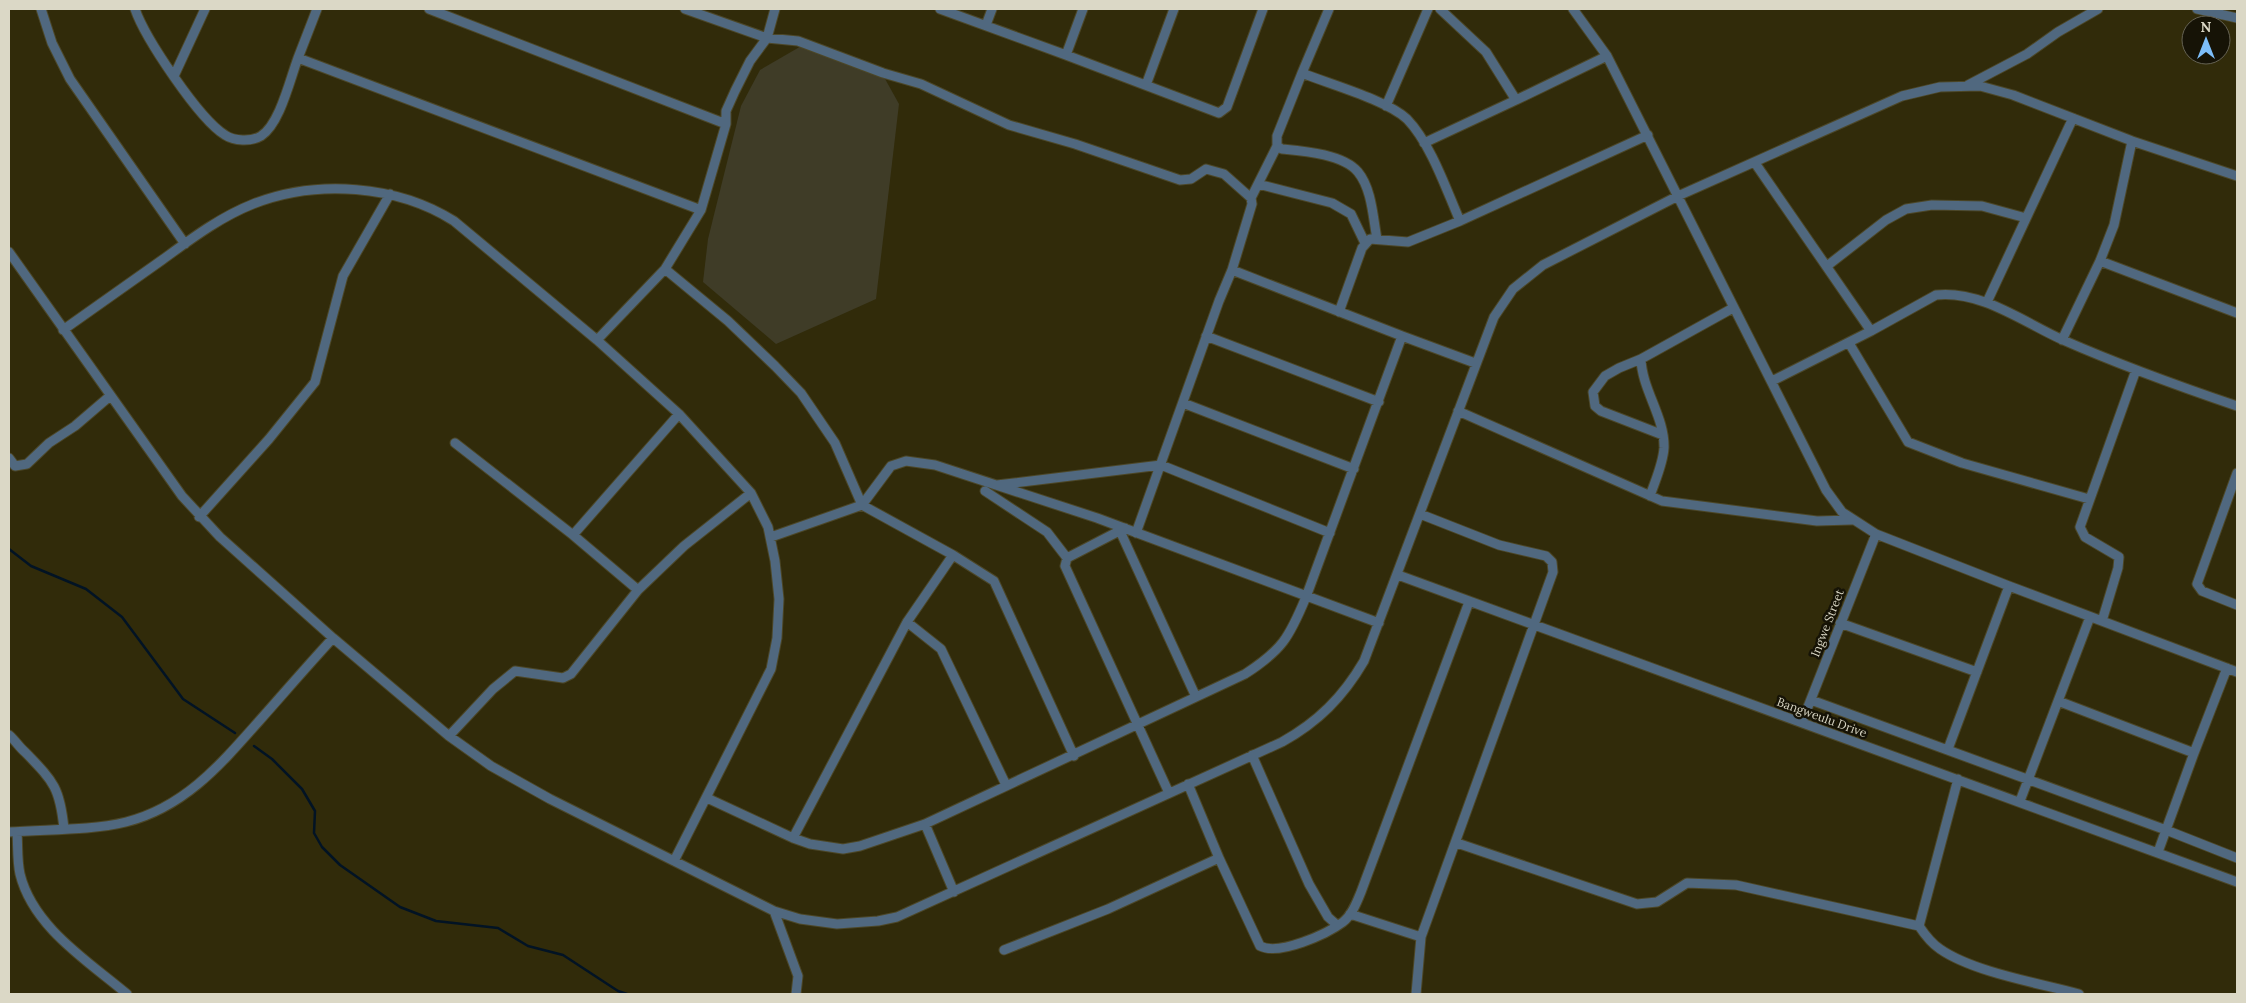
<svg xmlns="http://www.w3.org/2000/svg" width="2246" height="1003" font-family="Lora,serif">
  <rect width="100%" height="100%" fill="#312b0a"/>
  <path fill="#3f3c27" d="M803,45L884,77L899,104L876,299L776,344L703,282L708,239L741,106L760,70Z"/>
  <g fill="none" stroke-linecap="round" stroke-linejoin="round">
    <path stroke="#021324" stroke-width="2.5" d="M9,549L31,566L86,589L122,617L183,699L235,733
      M254,746L272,759L302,789L315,811L314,833L322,847L340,865L400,907L436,921L498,928L528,946L563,955L618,991L627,994"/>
    <defs>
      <path id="minor" d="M41,9L52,43L70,79L185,244
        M135,9C145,38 199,119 225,135C234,141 251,142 261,136C280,124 290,79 298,58
        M317,9L298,58L701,210
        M429,9L726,124
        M685,9L767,38L798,41L883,73L921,84L1009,125L1075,144L1180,180L1191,179L1206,169L1224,174L1251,198L1252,204L1232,270
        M940,9L1066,55L1083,9
        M1329,9L1302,73C1329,84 1387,100 1407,119C1431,144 1446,189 1460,221L1648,135
        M1440,9L1486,52L1516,100L1607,56
        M1573,9L1607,56L1826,490L1842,512L1876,534L2009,586L2237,672
        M2197,9L2237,18
        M986,25L992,9
        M1066,55L1219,113L1227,107L1263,9
        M174,76L205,9
        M1146,85L1174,9
        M1968,85L2027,54L2058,32L2098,9
        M1386,106L1428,9
        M1424,143L1516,100
        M1277,146L1282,149C1303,151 1343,154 1358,172C1372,189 1373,218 1377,239
        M1755,163L1871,331L1936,295C1981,290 2023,322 2063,340C2120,365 2178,386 2237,406
        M1258,184L1332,203L1351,214L1365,243
        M1251,198L1277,146V136L1302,73
        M9,252L182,496L220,537L333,638L449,736L491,766L550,799L774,911L800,919L837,924L878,921L897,917L1282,742C1318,722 1343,697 1364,661L1494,317L1513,289L1543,265L1678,196L1902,96L1940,87L1980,86L2013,95L2132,141L2237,176
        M2100,261L2237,313
        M1827,266L1886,220L1906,209L1932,205L1982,206L2026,218
        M665,269L728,321L775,366L801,393L835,443L862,505L953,555L994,581L1074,756
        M1987,302L2073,118
        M1339,312L1362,248L1370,239L1408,242L1460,221
        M63,330C96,307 129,283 162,260C191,239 220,217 253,204C317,179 397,185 454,221L597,340L679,414L751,493L768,527L775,561L779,599L777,638L771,669L674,861
        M1206,336L1379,402
        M597,340L665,269L701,210L726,124V111L735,91L750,61L767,38L775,9
        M2062,340L2100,261L2114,225L2132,141
        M1849,343L1908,442L1962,463L2089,499
        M1641,359C1642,390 1665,417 1664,448C1663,464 1655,481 1650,496
        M1772,381L1871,331
        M1183,403L1354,469
        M1458,411L1662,501L1817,521L1851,520
        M1663,435L1601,411L1595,406L1593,392L1605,376L1619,368L1641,359L1733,308
        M455,443L573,535L638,590
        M9,458L15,466L27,464L49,443L75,426L110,396
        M2237,473L2197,584L2202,591L2237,605
        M997,485L1161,465L1330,533
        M985,491L1047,532L1067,558
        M199,517L269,439L315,382L343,276L390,194
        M1125,528L1067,558L1065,566L1169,793
        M1120,531L1196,697
        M1136,533L1219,301L1232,270L1402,336
        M573,535L679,414
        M771,537L862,505L891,466L906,461L935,465L1097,518L1379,623
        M1398,575L2237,882
        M2102,621L2118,568L2119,557L2085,537L2080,527L2136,370
        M907,622L941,649L1006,785
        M1840,623L1977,672
        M1811,700L2166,830L2194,753
        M2058,701L2194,753L2227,668
        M1802,722L1876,534
        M9,735C15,740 19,747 25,752C53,781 60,787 64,829
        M449,736L493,689L515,671L563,678L571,674L638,590L684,546L751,493
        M1948,749L2009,586
        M1252,755L1309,884L1328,917L1337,925
        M1188,784L1219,858L1260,946C1279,956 1327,934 1343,922C1352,915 1357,902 1361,892L1469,602
        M707,798L793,838L810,844L843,849L860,846L925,824L1245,674C1282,650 1289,638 1306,597L1402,336L1475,363
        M2020,801L2090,617
        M925,824L954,892
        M9,832C47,829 89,831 126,822C185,807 221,764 260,720C284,693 308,665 333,638
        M17,832C18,846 17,861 20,874C33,927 88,961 127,994
        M793,838L907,622L953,555
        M1457,843L1637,904L1657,902L1687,883L1736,885L1919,926C1925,935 1931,943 1940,949C1973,972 2038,983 2079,994
        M2158,852L2166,830L2237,858
        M774,911L798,976L796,994
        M1350,914L1421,937L1553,572L1552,562L1546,556L1499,545L1420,514
        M1919,926L1958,779
        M1004,950L1108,909L1219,858
        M1416,994L1421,937"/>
    </defs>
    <use href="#minor" stroke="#4c4728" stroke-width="11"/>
    <use href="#minor" stroke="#50687f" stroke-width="9"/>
  </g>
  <g text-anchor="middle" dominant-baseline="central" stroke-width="5" stroke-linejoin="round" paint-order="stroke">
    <g font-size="12" fill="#dbd8c6" stroke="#161306">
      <text transform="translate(1827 623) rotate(-69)">Ingwe Street</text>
      <text transform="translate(1822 717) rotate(20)">Bangweulu Drive</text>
    </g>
  </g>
  <rect width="2246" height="1003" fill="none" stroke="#dbd8c6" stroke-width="20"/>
  <g transform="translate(2206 40)"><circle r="24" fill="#161306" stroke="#656253"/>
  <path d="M0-4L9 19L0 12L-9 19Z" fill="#7dbef9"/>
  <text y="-8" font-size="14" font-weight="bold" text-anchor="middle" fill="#dbd8c6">N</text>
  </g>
</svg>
